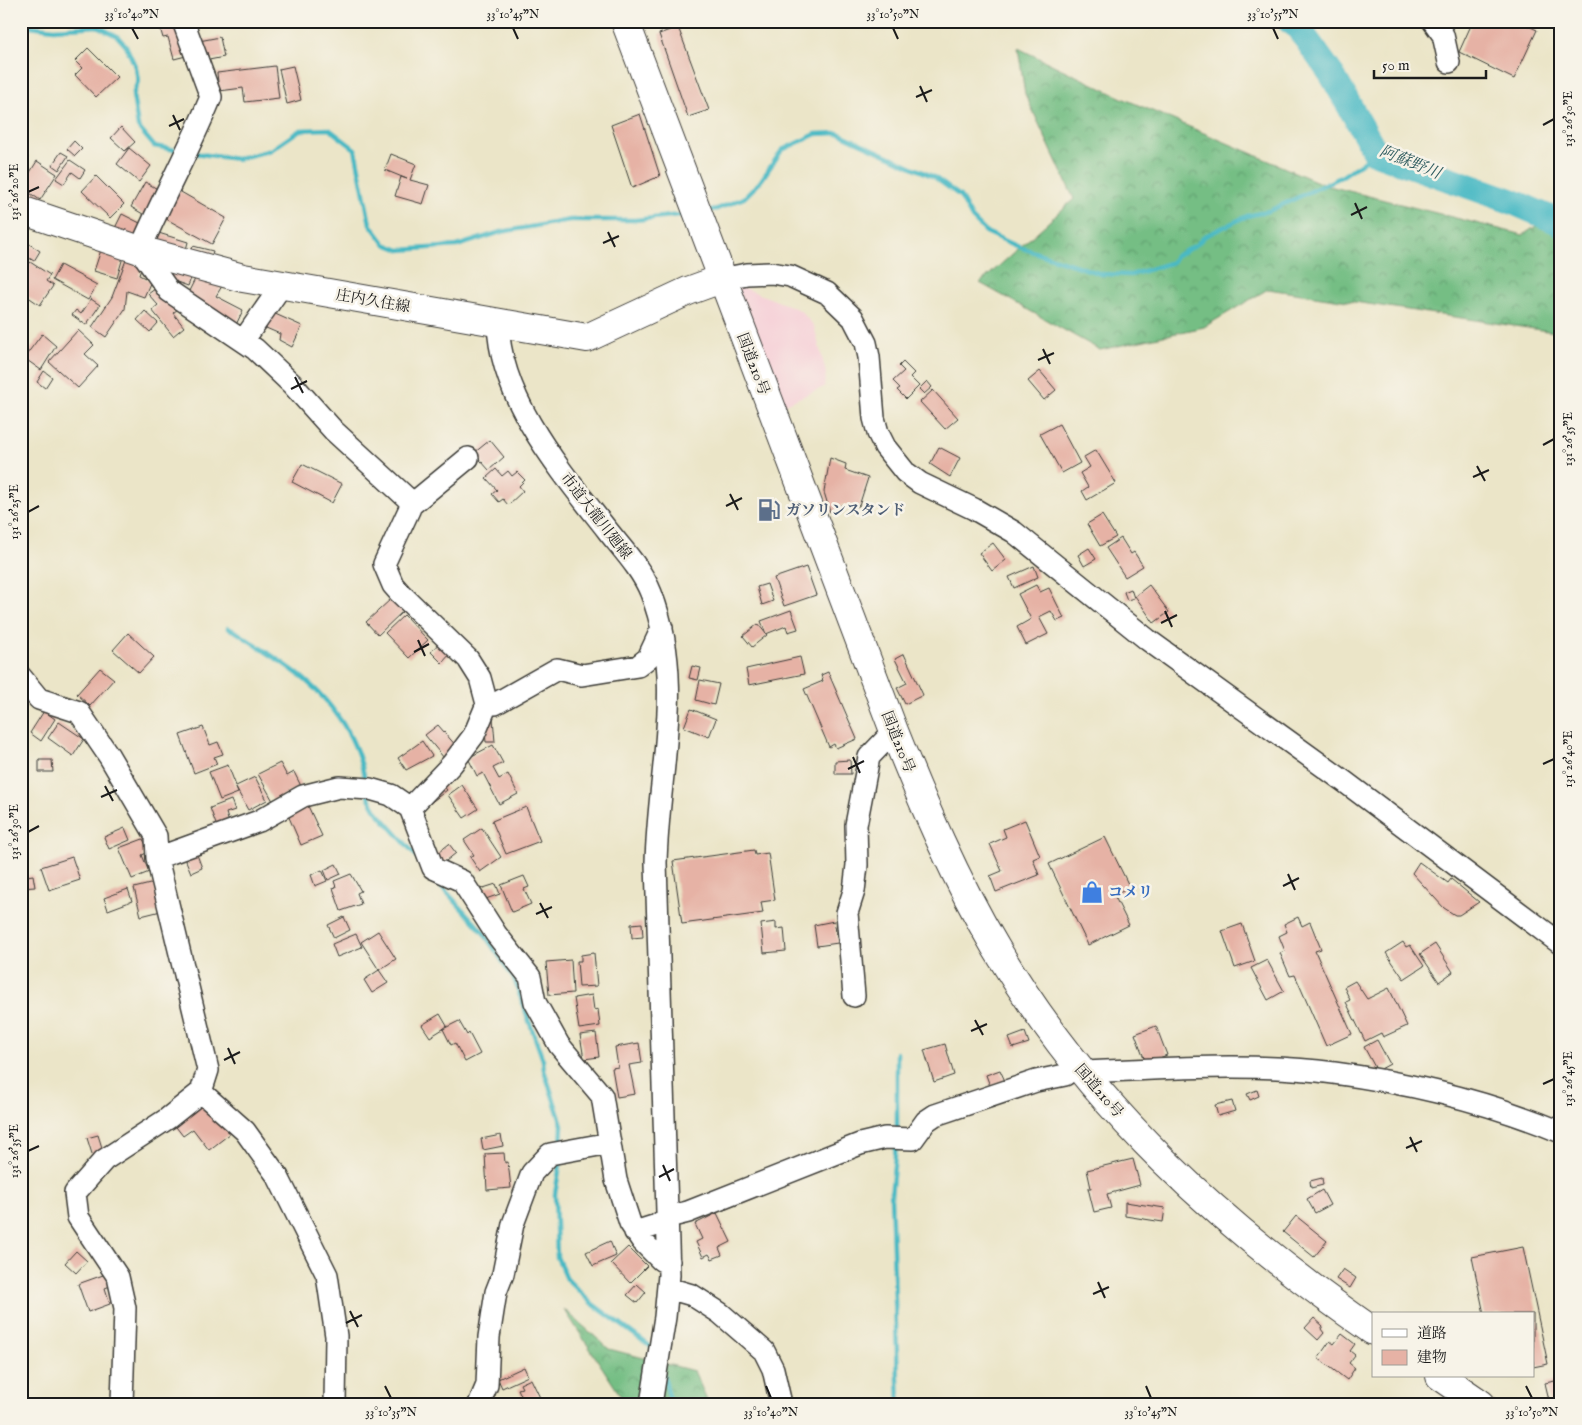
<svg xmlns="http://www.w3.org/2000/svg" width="1582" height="1425" font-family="'IM FELL English','Noto Serif JP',serif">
  <defs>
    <pattern id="forest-crowns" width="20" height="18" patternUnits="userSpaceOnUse" patternTransform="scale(1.25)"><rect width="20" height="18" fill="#74be84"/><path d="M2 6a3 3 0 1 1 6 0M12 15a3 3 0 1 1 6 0" fill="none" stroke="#5e9a6b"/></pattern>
  </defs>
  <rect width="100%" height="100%" fill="#f7f3e8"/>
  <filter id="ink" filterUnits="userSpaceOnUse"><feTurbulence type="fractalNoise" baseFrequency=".02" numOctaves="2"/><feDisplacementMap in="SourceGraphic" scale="10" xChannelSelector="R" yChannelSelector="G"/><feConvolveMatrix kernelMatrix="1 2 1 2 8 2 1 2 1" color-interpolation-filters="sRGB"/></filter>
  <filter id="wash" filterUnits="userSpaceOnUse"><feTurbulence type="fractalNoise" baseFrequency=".0096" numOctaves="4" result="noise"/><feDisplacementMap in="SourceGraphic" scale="20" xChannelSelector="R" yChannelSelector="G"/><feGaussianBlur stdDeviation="1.12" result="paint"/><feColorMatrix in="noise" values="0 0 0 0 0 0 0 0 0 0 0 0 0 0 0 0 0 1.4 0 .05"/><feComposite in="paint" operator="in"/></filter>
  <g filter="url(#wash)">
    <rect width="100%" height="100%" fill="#ebe5c8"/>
    <path fill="#f6cfd7" d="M734,284L800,310L814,326L826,373L824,387L783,405Z"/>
    <path fill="url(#forest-crowns)" stroke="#486d50" d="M1018,48L1122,98L1325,185L1523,235L1561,209V333L1268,289L1204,327L1100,350L980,283L1074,199L1025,94Z
      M564,1309L609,1349L694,1371L709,1404H626Z"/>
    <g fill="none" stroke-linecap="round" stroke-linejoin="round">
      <path stroke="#4ab9c4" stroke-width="4.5" d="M21,25L54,29L97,26L117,36L126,46L136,68L138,81L133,95L138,127L154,146L181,151
        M193,153L237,159L271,150L300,130L329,129L355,149L370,224L385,244L400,250L457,246L501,232L570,220H635L689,214
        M706,211L717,209L744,198L760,182L782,150L816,134L838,133L934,177L960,196L972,218L986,232L1019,247L1101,274L1131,275L1173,262L1176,256L1196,245L1205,236L1247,216L1269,211L1341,177L1376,153
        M228,628L238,633C259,648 284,662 304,679C334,704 360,743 365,782
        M368,796L377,812L420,860
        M432,876L483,932L514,979L543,1060L544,1070L562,1125L561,1146
        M897,1053V1132
        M896,1145L891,1197L899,1404
        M561,1159L555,1194L557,1257L567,1279L590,1302L654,1349
        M664,1376L671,1404"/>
      <path stroke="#4ab9c4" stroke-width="26" d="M1290,21L1297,26L1332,75L1376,153L1511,201L1561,223"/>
    </g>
    <g id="blocks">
      <path fill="#e6b2a5" d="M158,21H177L186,56L174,59L168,37L163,38Z
        M1473,21H1518L1537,30L1514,79L1459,52Z
        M678,27L709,110L688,117L659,34Z
        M220,37L224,57L209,60L207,52L201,53L199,41Z
        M88,48L117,77L96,97L75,75L82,68L75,61Z
        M275,66L279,98L245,102L243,88L219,91L217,73Z
        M293,66L301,100L287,104L279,69Z
        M640,114L660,176L632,188L611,125Z
        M121,127L135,142L125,151L111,138Z
        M74,141L82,149L75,156L67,149Z
        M129,148L151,166L139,182L117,164Z
        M21,151L28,157L21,168Z
        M61,152L68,156L59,170L52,165Z
        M391,154L416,164L410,180L429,185L423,204L395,196L401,177L407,179L385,170Z
        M70,160L85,170L80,178L72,172L64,184L56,179Z
        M37,161L57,174L40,200L21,187Z
        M96,176L124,204L110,218L82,191Z
        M145,182L163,192L148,217L131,207Z
        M174,188L226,218L212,244L159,215Z
        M122,214L146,226L138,242L114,230Z
        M152,231L188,242L184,257L148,246Z
        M23,240L40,251L34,261L21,253Z
        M193,246L213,251L209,264L190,259Z
        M101,250L123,257L117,278L94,271Z
        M126,260L142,266L139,275L151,281L144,297L127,291L125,309L106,337L92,327L112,297Z
        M30,262L50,275L46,281L53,286L40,305L21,292V275Z
        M168,264L193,273L188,286L163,277Z
        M60,265L97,285L88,300L52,280Z
        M198,273L222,286L216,296L243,310L235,327L186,297Z
        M159,286L178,309L173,313L184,327L173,336L152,310L158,305L148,294Z
        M91,299L100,305L86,325L72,315L76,310L81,314Z
        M145,311L158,323L150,332L137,320Z
        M273,313L302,326L292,347L279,340L280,334L266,328Z
        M78,330L94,345L85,354L98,366L78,388L49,362Z
        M42,334L56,346L41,370L24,358Z
        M903,362L914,373L910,377L919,386L906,399L897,390L900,388L893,381L904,371L899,366Z
        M44,371L52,377L45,388L37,382Z
        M1040,371L1056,390L1044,400L1028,381Z
        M927,381L932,387L924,394L919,389Z
        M933,390L958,418L945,429L920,402Z
        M1059,424L1080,463L1062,473L1040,434Z
        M490,440L504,457L489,470L474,453Z
        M939,447L960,458L950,477L930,464Z
        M1096,450L1116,483L1087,500L1082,491L1088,487L1080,473L1090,467L1084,457Z
        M830,458L846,464L845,470L868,478L859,506L841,505L840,511L830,512L824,492Z
        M302,464L342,484L332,503L292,482Z
        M496,469L502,476L508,471L512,476L517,472L525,480L519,486L523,491L508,505L503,499L499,502L492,494L497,490L486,478Z
        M1102,515L1116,537L1100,546L1087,524Z
        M1121,538L1131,554L1134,552L1143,566L1125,577L1106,548Z
        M993,543L1006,560L992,571L979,553Z
        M1089,548L1096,559L1084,566L1078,555Z
        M1034,566L1038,577L1014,588L1009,577Z
        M806,567L816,595L784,606L774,578Z
        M767,584L773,601L762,605L757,587Z
        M1036,585L1040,592L1049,588L1064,618L1057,621L1051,611L1039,617L1048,634L1026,645L1017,627L1031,619L1018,594Z
        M1149,585L1169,612L1154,623L1135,596Z
        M1131,589L1134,598L1127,600L1124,592Z
        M391,599L403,611L378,635L366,622Z
        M791,610L798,629L788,632L786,626L766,634L761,621Z
        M404,615L428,640L409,658L385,633Z
        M758,624L767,635L752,647L743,636Z
        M128,633L154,657L139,673L113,650Z
        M440,642L451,653L442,663L431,652Z
        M904,654L923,695L905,704L897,688L907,683L895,659Z
        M800,657L804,674L749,685L746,669Z
        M692,666L701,668L698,680L689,678Z
        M100,668L114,679L90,706L77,694Z
        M828,672L857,739L836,748L834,744L829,747L804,689L823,681L821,675Z
        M700,680L719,684L714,705L696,700Z
        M691,709L716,719L709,737L684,727Z
        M44,711L55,719L41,741L30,733Z
        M493,718L495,742H486L484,719Z
        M59,722L84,739L73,756L48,738Z
        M438,725L457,747L444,758L425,735Z
        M203,727L210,745L218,742L223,754L214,757L217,764L194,773L180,735Z
        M422,741L432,756L406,770L398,758Z
        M493,745L503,763L493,768L499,779L508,774L518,794L499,804L483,773L477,776L468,758Z
        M39,760H52L53,772H39Z
        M850,760L851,774H835V761Z
        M280,763L287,776L294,772L301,786L273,801L258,774Z
        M228,765L236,786L255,777L267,800L248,810L236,788L238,793L220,800L209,772Z
        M442,784L447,790L429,804L424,798Z
        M462,785L478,809L464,818L448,795Z
        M231,800L235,810L226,813L229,823L217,827L210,808Z
        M308,806L322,836L301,845L288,815Z
        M526,807L540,841L506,854L492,821Z
        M1025,820L1040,856L1033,859L1039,875L996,892L990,876L1002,871L990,844L1006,837L1003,829Z
        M125,828L130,840L109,849L104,837Z
        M482,828L501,857L480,872L470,857L474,855L464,840Z
        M1105,837L1130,888L1114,895L1129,925L1088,945L1049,864Z
        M143,839L149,852L142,855L149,872L132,879L119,848Z
        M449,844L456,853L441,865L434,856Z
        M754,850L755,855L768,853L775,900L761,902L763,913L682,924L673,861Z
        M196,852L202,868L191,873L184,856Z
        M72,857L80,880L49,890L41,867Z
        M1419,862L1448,883L1451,879L1479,902L1459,915H1455L1444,908L1412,873Z
        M336,864L341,874L328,880L324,870Z
        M322,870L327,881L315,886L311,875Z
        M351,874L361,891L357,893L361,904L341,911L333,888L336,887L334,881Z
        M33,875L35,887L21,888V877Z
        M524,876L529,887L524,889L531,904L512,912L501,885Z
        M154,883L161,911L141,916L134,888Z
        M496,884L500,894L480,901L477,890Z
        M128,889L132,901L108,910L104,898Z
        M344,917L350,930L334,938L328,925Z
        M1298,917L1302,926L1310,922L1321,949L1315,951L1352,1034L1326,1046L1295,975L1290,976L1280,953L1285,951L1279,936L1287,932L1284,924Z
        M834,921L838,943L817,946L814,925Z
        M776,922V929L784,928L786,951L764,953L761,924Z
        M642,923L643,937L632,938L631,924Z
        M1242,924L1255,961L1235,968L1222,931Z
        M378,931L396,959L379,970L361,942Z
        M356,934L362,947L337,957L332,944Z
        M1403,942L1406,947L1410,945L1424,966L1404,979L1386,953Z
        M1435,944L1453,972L1439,982L1420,954Z
        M594,953L597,986L579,987L577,961H581V955Z
        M571,960L573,993L549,995L546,962Z
        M1267,960L1284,991L1268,1000L1251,968Z
        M379,970L388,983L372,993L364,980Z
        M1355,981L1367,999L1389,988L1407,1026L1383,1037L1381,1033L1365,1041L1346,1002L1350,1000L1344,987Z
        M592,995L594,1010L598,1009L600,1026L579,1029L574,998Z
        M440,1014L447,1026L443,1029L459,1021L467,1035L469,1033L480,1054L465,1062L455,1043L451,1045L443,1029L430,1037L422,1025Z
        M1156,1026L1167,1055L1146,1063L1135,1034Z
        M1025,1032L1029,1043L1013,1048L1009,1038Z
        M596,1033L599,1057L584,1059L580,1035Z
        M1377,1040L1390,1064L1377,1071L1364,1047Z
        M639,1043L642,1063L629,1065L635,1094L617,1097L612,1068L618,1067L615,1047Z
        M945,1044L954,1075L934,1082L924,1050Z
        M1000,1070L1005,1081L990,1086L986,1075Z
        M1257,1090L1259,1096L1250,1100L1247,1094Z
        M204,1099L231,1133L209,1150L193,1129L183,1136L173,1123Z
        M1232,1101L1235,1111L1218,1116L1215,1105Z
        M98,1135L104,1154L93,1157L87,1138Z
        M501,1135L503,1146L483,1150L481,1139Z
        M504,1153L505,1163L508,1162L511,1188L487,1190L485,1154Z
        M1133,1159L1140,1185L1107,1194L1111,1208L1094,1212L1088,1188H1091L1087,1170Z
        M1322,1178L1323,1185L1311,1188L1310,1181Z
        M1322,1190L1330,1205L1315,1213L1307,1199Z
        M1125,1202L1165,1208L1163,1222L1125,1216Z
        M717,1213L731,1242L719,1248L722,1255L712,1259L709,1254L703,1257L696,1242L702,1239L695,1224Z
        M1296,1216L1327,1241L1314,1257L1283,1232Z
        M610,1241L616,1256L593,1266L586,1252Z
        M628,1247L647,1266L630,1283L611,1263Z
        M1523,1247L1548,1364L1533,1367V1314H1484L1472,1257Z
        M76,1251L87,1261L76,1273L65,1263Z
        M1343,1269L1356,1278L1350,1288L1336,1279Z
        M106,1274L110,1286L105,1288L110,1304L88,1312L78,1284Z
        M637,1284L646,1292L637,1303L627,1295Z
        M1314,1318L1323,1326L1321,1329L1324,1333L1318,1340L1305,1328Z
        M1342,1334L1355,1344L1350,1351L1355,1355L1349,1363L1355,1368L1347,1380L1318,1358L1330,1341L1334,1344Z
        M524,1367L528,1376L502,1388L498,1379Z
        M531,1379L543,1404H525L518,1389L522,1388L520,1384Z
        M1555,1381L1560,1404H1550L1545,1383Z"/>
    </g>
  </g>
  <g filter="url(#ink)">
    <use href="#blocks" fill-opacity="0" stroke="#3b3a36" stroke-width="1"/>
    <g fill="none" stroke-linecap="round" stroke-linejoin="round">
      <defs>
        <path id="minor" d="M183,21L211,97C190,149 162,198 140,250L169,291L255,349L292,384L334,431L408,499L411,505L409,510L384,564L393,585L400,593L468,659L480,678L487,704L474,735L452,764L410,808
          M1433,21L1443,35L1449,62
          M721,279L747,274L771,273L790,276L827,293L853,318L866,343L869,357L874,418L878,433L885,447L905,472L920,483L974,509L1014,532L1148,640L1345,782L1561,944
          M498,323C500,401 562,472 608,531C623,550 642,570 651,593C686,682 658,770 656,863L669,1275L665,1317L651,1404
          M243,341L282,285
          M411,505L468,458
          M21,677L39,699L79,712L109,756L156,836L157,858L208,1070L201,1092L167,1119L104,1160L75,1193L78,1217L118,1277L125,1308L122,1404
          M487,704H495L557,669L582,675L638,666L648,658L662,628
          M157,858L259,821L303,796L339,787L370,789L391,795L410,808L433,868L462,881L496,934L530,977L535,1002L559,1045L602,1096L616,1180L630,1223L642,1241L661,1260L669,1261
          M854,996L847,913L854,891L857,865L856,825L869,757L894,731
          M1083,1072C1164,1069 1253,1062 1334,1073C1410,1083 1489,1102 1561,1132
          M201,1092L245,1131L278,1177L327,1275L336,1336L335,1404
          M635,1232L657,1225L668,1217L688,1212L860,1144L885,1138L913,1139L926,1121L935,1115L1036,1081L1065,1075L1077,1065
          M668,1288L692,1295L720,1313L764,1351L773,1369L781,1404
          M479,1404L487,1385L489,1337L496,1292L503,1274L513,1224L532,1173L550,1154L610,1143"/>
        <path id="major" d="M21,210L140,250L243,278L587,338L688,291L721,279"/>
        <path id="highway" d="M625,21L894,731C924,806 955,879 996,948C1090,1107 1222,1227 1373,1331
          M1440,1376L1481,1404"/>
      </defs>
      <use href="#minor" stroke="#3b3a36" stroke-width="24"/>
      <use href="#major" stroke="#3b3a36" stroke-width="30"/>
      <use href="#highway" stroke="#3b3a36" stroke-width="30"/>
      <use href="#minor" stroke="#fff" stroke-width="21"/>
      <use href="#major" stroke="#fff" stroke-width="28"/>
      <use href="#highway" stroke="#fff" stroke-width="28"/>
    </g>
  </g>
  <path fill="none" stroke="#1c1c1c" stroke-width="2" d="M132,28L138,39M513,28L518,39M893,28L898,39M1273,28L1278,39M920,86L927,102M916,97L932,90M173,115L180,130M1543,125L1554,119M169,126L184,119M28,192L39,187M1355,203L1362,219M1351,215L1367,207M608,232L615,247M603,243L619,236M1043,349L1050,364M1038,360L1054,353M295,377L303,393M291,389L307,381M1543,445L1554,439M1477,466L1485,481M1473,477L1489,470M730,494L738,510M726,506L742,498M28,512L39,506M1165,611L1172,627M1161,623L1177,615M418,640L425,656M414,652L429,644M853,757L860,773M1543,764L1554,759M848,769L864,761M105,786L113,801M101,797L117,790M28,832L39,826M1288,874L1295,890M1283,886L1299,878M540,903L548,918M536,914L552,907M975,1020L983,1035M971,1031L987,1024M228,1048L235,1064M224,1060L240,1052M1543,1084L1554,1079M1410,1137L1417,1152M1406,1148L1422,1141M28,1151L39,1146M663,1165L670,1181M659,1177L674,1169M1098,1282L1105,1298M1093,1294L1109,1287M350,1311L358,1327M346,1323L362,1315M385,1386L391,1398M766,1386L771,1398M1146,1386L1151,1398M1526,1386L1532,1398"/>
  <defs>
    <symbol id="fuel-bare" viewBox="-9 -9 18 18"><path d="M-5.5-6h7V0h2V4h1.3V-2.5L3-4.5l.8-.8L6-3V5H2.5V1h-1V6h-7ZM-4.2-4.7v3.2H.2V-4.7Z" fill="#5c6f8a" stroke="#f7f3e8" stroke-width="2.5" paint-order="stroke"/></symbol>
    <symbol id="shop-bare" viewBox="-9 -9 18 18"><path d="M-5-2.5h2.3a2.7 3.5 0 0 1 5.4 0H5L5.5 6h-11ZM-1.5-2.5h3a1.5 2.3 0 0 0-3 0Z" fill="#3f7fe0" stroke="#f7f3e8" stroke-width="2.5" paint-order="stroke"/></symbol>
  </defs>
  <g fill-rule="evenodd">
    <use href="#fuel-bare" x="753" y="494" width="32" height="32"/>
    <use href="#shop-bare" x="1076" y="876" width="32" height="32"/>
  </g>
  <g text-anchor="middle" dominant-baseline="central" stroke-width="5" stroke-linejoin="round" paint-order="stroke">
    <g font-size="15" fill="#1c1c1c" stroke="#f7f3e8">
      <text transform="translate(373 301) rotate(10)">庄内久住線</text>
      <text transform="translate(753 364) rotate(69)">国道210号</text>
      <text transform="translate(596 516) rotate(52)">市道大龍川廻線</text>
      <text transform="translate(898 742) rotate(68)">国道210号</text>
      <text transform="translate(1099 1091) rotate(49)">国道210号</text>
    </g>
    <g font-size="15" font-weight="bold" fill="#4e5e75" stroke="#f7f3e8" text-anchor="start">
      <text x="786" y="510">ガソリンスタンド</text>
    </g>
    <g font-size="15" font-weight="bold" fill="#366cbe" stroke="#f7f3e8" text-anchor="start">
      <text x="1108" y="892">コメリ</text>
    </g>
    <g font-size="16" font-style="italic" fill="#2e5b5f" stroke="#f7f3e8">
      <text transform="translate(1410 163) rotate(22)">阿蘇野川</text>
    </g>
  </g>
  <rect width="1582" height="1425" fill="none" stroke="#f7f3e8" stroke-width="55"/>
  <rect x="1372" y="1312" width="162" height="65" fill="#f7f3e8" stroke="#9f9d96"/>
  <rect x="1382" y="1329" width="25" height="8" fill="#ffffff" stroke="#9f9d96"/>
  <text x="1417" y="1338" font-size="15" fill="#1c1c1c">道路</text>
  <rect x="1382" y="1350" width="25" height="15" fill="#e6b2a5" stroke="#9f9d96"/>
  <text x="1417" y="1362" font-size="15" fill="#1c1c1c">建物</text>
  <path d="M1374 70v8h112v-8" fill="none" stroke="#1c1c1c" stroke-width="2.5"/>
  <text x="1382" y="70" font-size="15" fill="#1c1c1c" stroke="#f7f3e8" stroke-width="4" paint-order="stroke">50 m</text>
  <rect x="28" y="28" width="1526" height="1370" fill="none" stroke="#1c1c1c" stroke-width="2"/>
  <g font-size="12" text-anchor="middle" fill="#1c1c1c">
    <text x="132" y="18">33°10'40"N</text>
    <text x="513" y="18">33°10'45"N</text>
    <text x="893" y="18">33°10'50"N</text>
    <text x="1273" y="18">33°10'55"N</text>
    <text transform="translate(1568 119) rotate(-90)" y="4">131°26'30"E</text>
    <text transform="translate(14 192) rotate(-90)" y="4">131°26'20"E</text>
    <text transform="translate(1568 439) rotate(-90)" y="4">131°26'35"E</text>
    <text transform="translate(14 512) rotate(-90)" y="4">131°26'25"E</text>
    <text transform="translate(1568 759) rotate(-90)" y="4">131°26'40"E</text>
    <text transform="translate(14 832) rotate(-90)" y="4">131°26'30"E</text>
    <text transform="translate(1568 1079) rotate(-90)" y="4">131°26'45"E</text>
    <text transform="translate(14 1151) rotate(-90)" y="4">131°26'35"E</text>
    <text x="391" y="1416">33°10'35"N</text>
    <text x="771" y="1416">33°10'40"N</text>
    <text x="1151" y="1416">33°10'45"N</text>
    <text x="1532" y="1416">33°10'50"N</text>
  </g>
</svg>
